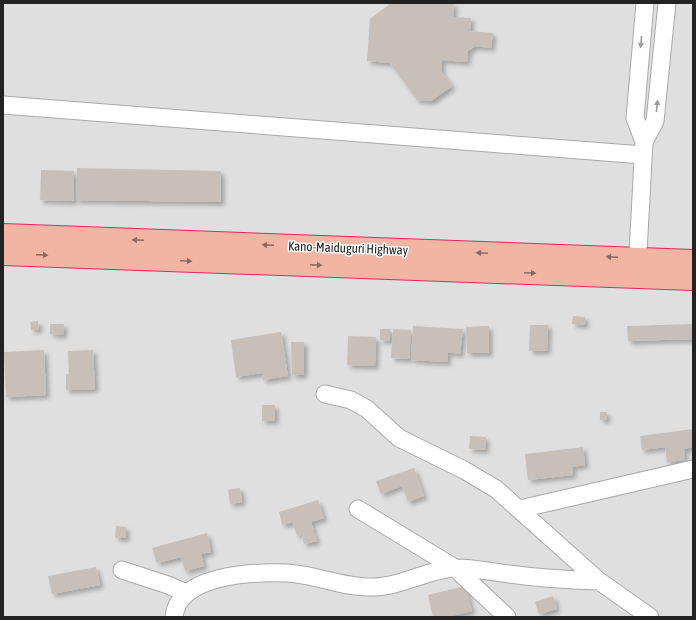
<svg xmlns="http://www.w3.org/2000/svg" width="696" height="620" font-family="'Asap Condensed',sans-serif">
  <defs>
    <filter id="shadow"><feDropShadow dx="3.5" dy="3.5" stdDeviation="2" flood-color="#0004"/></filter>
  </defs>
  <rect width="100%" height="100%" fill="#f2efe9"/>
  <path fill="#e0dfdf" d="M3,3H693V617H3Z"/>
  <path fill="#c7bfb8" filter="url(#shadow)" d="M391,3H454L453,17L471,18L470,31L493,33L491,48L475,46L468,51L467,62L442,60L441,71L452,86L431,101L417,100L390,63L367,61L370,19Z
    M77,168L221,171V202L76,200Z
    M41,170L74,171V201L40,200Z
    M573,316L585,317V325L572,324Z
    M38,321L39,330H31L30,322Z
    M50,324H64L63,335L50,334Z
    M693,324V339L628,341L627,326Z
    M530,325H548L547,351H529Z
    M413,326L463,329L460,354L448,352L447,362L411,360Z
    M489,326V353H467L466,327Z
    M380,329H390V341L380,340Z
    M393,329L411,330L409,359L391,358Z
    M281,332L288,376L263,380L262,373L236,377L231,340Z
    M348,336L376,337L375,366L347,365Z
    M291,342H304V375H292Z
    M44,350L46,395L6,397L4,352Z
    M93,350L95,389L66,390V374H69L68,351Z
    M262,405H275V421H262Z
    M600,412H607V420H600Z
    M693,429V447L684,449L685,460L667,462L665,447L642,450L640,436Z
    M470,436L486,437L485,450L469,449Z
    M583,447L585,465L572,467L573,475L528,480L525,454Z
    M414,468L424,496L408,502L402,486L381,494L376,481Z
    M240,488L242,502L230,504L228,490Z
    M318,500L324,518L311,522L314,531L297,536L293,522L282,525L279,512Z
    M116,526L126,527V538H115Z
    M314,532L317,541L304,544L302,535Z
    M207,533L211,552L201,554L204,566L185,571L181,557L157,563L152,548Z
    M96,567L100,585L52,594L48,576Z
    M465,586L472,611L447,617H433L428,595Z
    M553,596L557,609L539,614L535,602Z"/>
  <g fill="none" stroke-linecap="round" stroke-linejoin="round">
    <defs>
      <path id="minor" d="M3,105L643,155
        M644,142L655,121L667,3
        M637,271L644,142L635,118L645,3
        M325,394L351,400L367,409L399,438L464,470L496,489L599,581L650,617
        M358,509L455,568L507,617
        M520,509L693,469
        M122,570L168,585L186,593
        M174,617C178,574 254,572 286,573C315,574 343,588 372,587C400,587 427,570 454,568C470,567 492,572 509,574C538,578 569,580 599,581"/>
      <path id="trunk" d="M3,235L693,261
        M3,254L693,279"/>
    </defs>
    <use href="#minor" stroke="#a9a9a9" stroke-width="19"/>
    <use href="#trunk" stroke="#dc2a67" stroke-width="24"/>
    <use href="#minor" stroke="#fff" stroke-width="17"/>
    <use href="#trunk" stroke="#f2b4a3" stroke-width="22"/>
  </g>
  <defs><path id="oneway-solid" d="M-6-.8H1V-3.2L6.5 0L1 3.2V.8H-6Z"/></defs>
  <g fill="#9c9c9c">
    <use href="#oneway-solid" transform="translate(641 42) rotate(95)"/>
    <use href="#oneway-solid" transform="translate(657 106) rotate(-84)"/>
  </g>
  <g fill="#8a6b62">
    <use href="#oneway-solid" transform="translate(138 240) rotate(-178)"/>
    <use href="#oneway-solid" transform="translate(268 245) rotate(-178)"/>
    <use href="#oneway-solid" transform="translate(482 253) rotate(-178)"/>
    <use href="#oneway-solid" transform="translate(42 255) rotate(2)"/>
    <use href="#oneway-solid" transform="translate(612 257) rotate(-178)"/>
    <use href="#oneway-solid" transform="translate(186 261) rotate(2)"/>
    <use href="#oneway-solid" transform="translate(316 265) rotate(2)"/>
    <use href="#oneway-solid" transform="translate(530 273) rotate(2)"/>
  </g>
  <g text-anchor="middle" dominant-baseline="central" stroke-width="3" stroke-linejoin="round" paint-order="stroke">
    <g font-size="13" fill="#222" stroke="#fff">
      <text transform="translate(348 248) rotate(2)">Kano-Maiduguri Highway</text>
    </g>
  </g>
  <rect width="696" height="620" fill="none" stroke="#222222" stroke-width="8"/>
</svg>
